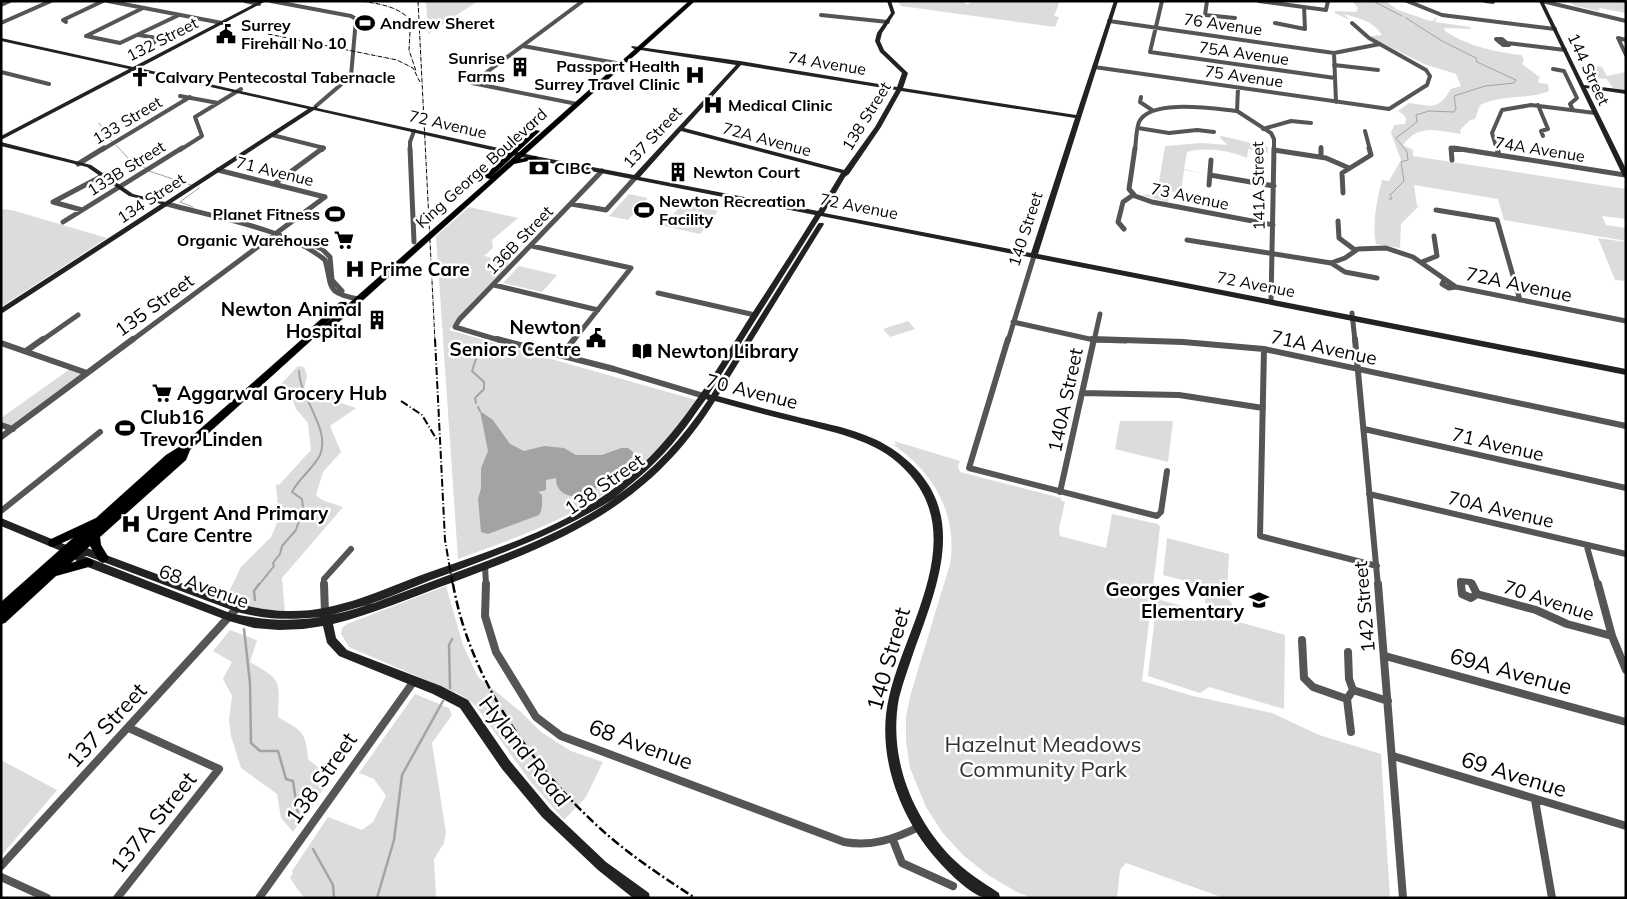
<svg xmlns="http://www.w3.org/2000/svg" width="1627" height="899" font-family="Mulish,sans-serif">
  <rect width="100%" height="100%" fill="#fff"/>
  <path fill="#dcdcdc" d="M426,1H478L428,34Z
    M897,1H966L965,4H969L971,1H1060L1054,16L1059,17L1055,27L901,6Z
    M1352,1H1385L1398,10L1430,21H1433L1438,16L1435,22L1470,27L1471,29L1444,28L1445,31C1468,46 1494,52 1521,55L1524,59L1522,64L1542,79L1538,78L1539,83L1548,84L1549,91C1527,100 1503,94 1480,105L1475,119L1470,120L1460,130L1461,134C1438,131 1419,123 1403,145L1413,150V156L1626,189V219L1602,216L1606,225L1626,228V241L1504,220L1498,199L1414,185L1417,206H1419L1401,224L1400,248L1376,244C1372,222 1377,200 1382,180L1389,181L1401,160L1391,133L1394,125L1405,124C1408,117 1404,115 1398,111L1409,103C1434,106 1437,111 1451,89L1461,86L1456,74L1424,64L1372,38L1371,36L1382,35C1372,20 1360,19 1344,14L1350,20L1335,13V11L1356,12L1358,8Z
    M1568,1H1626V13L1600,8L1598,11L1575,6Z
    M1579,64L1602,67L1607,76L1626,72V90L1613,88L1607,79L1595,78L1601,86L1590,84Z
    M1222,136L1268,147V153L1248,149L1247,158C1227,150 1208,147 1187,152L1184,169L1206,174L1184,170L1181,193L1170,191L1168,202L1141,195L1157,194L1165,146L1202,143L1228,145L1219,137Z
    M629,194L648,198L628,220L609,216Z
    M683,203L718,211L700,234L663,226Z
    M469,207L518,218L492,240L493,248L484,256L508,262L509,267L449,330L696,400C634,495 561,522 458,559L436,236Z
    M5,209L15,211L107,238L1,307V210Z
    M1598,238L1626,242V281L1615,280Z
    M519,266L557,275L542,292L503,283Z
    M908,321L915,329L890,337L883,329Z
    M298,366L304,367L307,376L304,389L340,396L338,402L356,408L330,426L341,452L323,472L316,495L322,500L343,507L282,578L285,613L266,614L225,600L241,567L271,537L279,518L276,484L279,485L311,450L308,423L296,409L289,389L281,384Z
    M70,369L84,374L13,427L1,423V418Z
    M1120,421H1173L1168,462L1115,449Z
    M894,441L960,461L958,466L960,472L1061,498V500L1065,502L1059,529L1060,536L1106,548L1112,514L1158,524L1160,527L1142,681L1193,696L1272,713L1319,735L1381,754L1390,898H1224L1126,863L1120,870L1117,898H1032L1015,891L988,875L963,855L942,832L926,807L910,768L906,741V716L911,693L950,564C958,515 934,472 892,444L897,445Z
    M1167,538L1229,554L1227,592L1163,575Z
    M446,586L463,645L478,677L521,712L541,732L571,751L603,762L586,797L564,820L530,781L475,705L461,695L349,647L341,634L342,628L347,624Z
    M1206,591L1229,600L1234,607L1229,612L1205,603Z
    M1157,599L1285,635L1284,709L1209,687L1200,693L1148,676Z
    M230,630L257,640L250,662C283,681 279,680 278,717C301,731 306,730 308,759L331,778L293,832L281,818L277,794L241,768L231,736L229,720L232,696L223,679L232,662L213,651Z
    M415,694L449,708L452,715L432,743L446,833L444,843L434,859L436,898H304L290,878L293,873L292,871L328,817L362,830L373,822L386,796L374,779L359,773Z
    M1,760L57,790L1,856Z"/>
  <path fill="#a3a3a3" d="M480,411L493,420L510,444L524,451L544,446L564,448L576,455H602L621,448H628L633,452V456C620,470 585,505 565,494C558,490 556,485 556,478L546,480V490L538,492L542,495C542,503 543,509 539,515L488,534L481,532L478,499L481,488V468L488,451Z"/>
  <g fill="none" stroke-linecap="round" stroke-linejoin="round">
    <path stroke="#a3a3a3" stroke-width="1" d="M1373,1L1402,16
      M1621,1L1626,3
      M99,123L112,141
      M116,145L127,157L145,168
      M149,171L191,185
      M1389,199H1392L1390,195L1404,181L1401,162L1408,160L1407,152L1396,138L1417,122L1416,115L1429,111L1454,112L1456,109L1454,96L1485,86L1514,83L1516,80L1477,62L1476,58L1442,41L1406,18
      M193,207L180,202L199,188
      M458,317L472,303"/>
    <path stroke="#a3a3a3" stroke-width="2" d="M466,347L476,359L472,371L484,382V389L475,398L476,403
      M478,407L480,411
      M258,586L274,566L273,563L280,554L282,546L296,530L303,508L302,499L292,492C299,478 313,469 320,455C331,429 300,399 299,371"/>
    <path stroke="#a3a3a3" stroke-width="2.5" d="M255,600L254,591L259,584
      M244,629L250,683L251,743L260,751H278L286,779L293,781L298,815
      M450,688L449,645L452,639
      M313,849L333,885L334,898
      M377,898L394,840L402,775L443,701"/>
    <defs>
      <path id="primary" d="M689,1H695L520,159L535,156L539,158L537,159L514,164L329,331L315,337L190,450L186,460L100,537L101,545L109,558L107,561L103,563L99,561L90,546L71,563L88,558L92,560L94,563L92,566L56,576L5,623L1,624V602L73,538L53,547L49,546L48,543L49,540L96,518L166,455L182,445L309,333L312,327L340,302H346L347,304L322,327L490,179L483,177L516,146L504,149L501,147L502,146L522,141L535,130L540,131L490,178Z"/>
    </defs>
    <use href="#primary" stroke="#dbdbdb" stroke-width="1"/>
    <path stroke="#555" stroke-width="4" d="M108,1L222,23
      M245,1L259,4
      M271,1L351,16L356,19L351,76L316,106
      M1162,1L1150,52L1335,78
      M1207,1L1205,15L1235,18
      M1259,1L1326,10L1328,1
      M1407,1L1442,15L1555,29
      M1485,1L1493,2
      M1542,1L1626,21
      M1,5L10,1
      M821,15L888,22
      M1109,21L1334,53
      M66,22L63,20L103,1
      M1,23L51,1
      M1275,23L1305,29L1304,7
      M139,35L156,38L157,40L152,44
      M86,36L120,43L179,15
      M86,36L143,8
      M1618,38L1626,55
      M1618,38L1626,40
      M1496,39H1502L1509,45H1503Z
      M1507,43L1565,50
      M523,46L616,63
      M1334,65L1378,70
      M1094,67L1389,109L1427,85L1430,76L1426,70L1369,38L1352,23
      M1553,69L1564,71L1577,98L1570,104L1573,110
      M1,72L49,84
      M472,83L583,1
      M472,83L577,104
      M1238,88L1237,111L1271,133L1274,139V150
      M180,96L218,103
      M1141,97L1140,102L1152,110
      M1336,102L1334,53L1380,44
      M1538,105L1548,129L1541,131L1543,136
      M1138,128L1169,133L1197,130L1214,132
      M1263,129L1291,121L1311,123
      M1365,131L1370,150
      M272,135L324,148
      M1321,147V150
      M102,150L190,97
      M180,150L202,136L195,117L241,89
      M322,150L324,148
      M410,150V142L414,131
      M1135,150C1136,142 1136,130 1139,122C1150,98 1216,109 1237,111
      M1451,150H1462
      M1497,150L1492,133L1502,110L1531,105L1595,113"/>
    <path stroke="#555" stroke-width="5" d="M410,148L414,242
      M1135,148L1129,189L1135,196L1152,202L1273,225
      M1321,148V157
      M1451,148L1452,160
      M1454,148L1625,175
      M1497,148L1499,155
      M1274,150L1326,158L1349,168
      M78,164L104,148
      M218,170L325,197
      M1210,175L1274,186
      M274,184L323,148
      M1209,185L1211,160
      M1343,193L1342,173L1371,155L1369,148
      M53,202L104,175
      M53,202L82,210
      M167,204C214,217 288,229 325,260C333,287 324,293 359,299
      M571,204L606,210L635,178
      M1436,210L1497,220L1520,300
      M1338,221L1339,238L1355,250
      M63,222L182,148
      M1124,229L1118,222L1123,202L1133,195
      M1187,240L1331,263L1345,258L1358,249L1386,248L1413,257L1456,287L1626,321
      M312,245L322,249L330,257L332,280L342,291
      M532,246L631,268L573,341
      M1422,262L1437,256L1434,236
      M1331,263L1345,272L1377,278
      M1444,280L1442,284L1449,288L1456,287
      M494,285L598,310
      M658,293L755,315
      M1271,302L1274,148
      M1352,313L1355,341
      M1013,322L1094,340L1126,341
      M41,341L78,315
      M131,341L325,197
      M502,341L455,327L459,320L602,171
      M1008,341L1034,256
      M1094,341L1100,314"/>
    <path stroke="#555" stroke-width="6" d="M497,339L614,369L704,396
      M1008,339L969,468L1157,516L1161,512L1167,471
      M1092,339L1183,342L1264,349L1626,426
      M1355,339L1378,586
      M1,343L87,373
      M1264,349L1260,536L1377,566
      M26,351L43,339
      M562,355L574,339
      M1082,393L1179,395L1263,408
      M1,425L13,429
      M1364,429L1626,488
      M1,437L133,339
      M1060,492L1094,339
      M1369,494L1626,554
      M1,511L100,432
      M1587,547L1598,586
      M485,565L486,586
      M324,586V579L351,549
      M1461,586L1460,581L1471,582L1473,586"/>
    <path stroke="#555" stroke-width="8" d="M324,584L325,613
      M486,584L485,616L496,652L536,717L561,736L844,842C872,847 894,839 919,827
      M1378,584L1403,898
      M1461,584L1462,594L1471,598L1477,594
      M1472,584L1477,594
      M1598,584L1612,636L1626,670
      M1477,594L1536,610L1567,624L1612,636
      M1302,640L1304,678L1313,687L1347,699
      M1348,652L1349,679L1353,690
      M1385,656L1626,722
      M1353,690L1388,701
      M1351,732L1347,699L1353,690
      M1393,756L1626,826
      M1535,800L1552,898
      M893,840L902,863L953,886
      M1,866L237,608
      M1,877L47,898
      M117,898L219,769L129,728
      M259,898L414,681"/>
    <path fill="#222" fill-rule="evenodd" d="M260,1H266L139,68L312,107L317,106V108L535,156L634,175L736,65L634,49L631,47L632,46L740,61L897,87L902,73L880,52L875,41L877,33L891,13L887,1H891L895,13L882,33L880,41L884,50L908,73L903,88L1076,115L1114,1H1118L1038,254L1626,369V375L821,216L709,394L711,395L818,224L819,223H823L824,224L718,396C746,404 774,411 802,418C832,425 865,431 891,448C972,502 941,577 914,651C909,666 903,682 899,698C888,756 911,815 951,857C965,871 982,882 999,893L1000,898C995,898 987,899 982,897C966,891 944,868 933,855C898,813 876,752 889,697C905,627 967,541 910,475C882,441 839,434 799,423C771,416 743,409 715,401C649,507 563,541 451,583C412,597 374,614 333,624L336,638L347,650L441,686L468,700L510,761L550,809L606,862L649,893L650,898H633L598,870L542,817L502,769L460,708L433,694L339,656L327,643L323,626L303,629L279,630L254,628L229,621L85,566L77,562L73,556L1,526V518L76,549L87,548L90,549L237,604C253,607 269,611 286,611C335,613 381,590 427,573C489,551 555,531 609,492C670,449 707,385 746,323C769,287 793,251 815,215L535,160L314,110L1,314V308L161,204L129,196L87,167L1,146V142L91,165L133,194L165,202L308,109L135,70L1,140V136L129,69L1,41V38L133,67ZM741,65L896,90L875,127L844,170L684,128ZM901,91L1075,118L1031,253L824,213L845,177L849,174L881,127ZM681,131L841,173L818,211L640,177ZM706,399L708,400C683,438 653,471 615,497C638,479 660,460 678,437C688,425 697,411 706,399ZM615,498C567,531 512,552 457,572C429,582 402,593 374,603L331,615C366,608 398,593 431,580C495,556 558,534 615,498ZM84,556H87L237,612C270,620 289,620 321,617C289,622 261,620 230,613Z
      M1539,1H1543L1584,85L1626,90V94L1586,88L1626,169V178L1623,176Z"/>
    <use href="#primary" fill="#000" fill-rule="evenodd"/>
    <path stroke="#000" stroke-width="1" stroke-dasharray="4.5 1 0.5 1" stroke-linecap="butt" d="M362,1C384,5 404,7 416,28
      M418,1L435,341
      M410,32L409,50L416,71
      M268,34L397,60L413,68L420,82"/>
    <path stroke="#000" stroke-width="2" stroke-dasharray="8 2.5 1 2.5" stroke-linecap="butt" d="M435,339L445,540L453,586
      M401,401L422,415L437,440"/>
    <path stroke="#000" stroke-width="2.5" stroke-dasharray="9 3 2 3" stroke-linecap="butt" d="M453,584C470,680 532,767 603,831C631,856 663,877 695,898"/>
  </g>
  <defs>
    <symbol id="stadium-bare" viewBox="-9 -9 18 18"><path d="M0-5a6.5 5 0 1 0 0 10a6.5 5 0 1 0 0-10ZM-3.5-1.8h7v3.6h-7Z" fill="#000" stroke="#fff" stroke-width="2.5" paint-order="stroke"/></symbol>
    <symbol id="civic-bare" viewBox="-9 -9 18 18"><path d="M-.6-6.5H3V-4.5H.6V-3L4-1V1h2V6H-6V1h2V-1L-.6-3ZM-1.2 2.5V6h2.4V2.5Z" fill="#000" stroke="#fff" stroke-width="2.5" paint-order="stroke"/></symbol>
    <symbol id="building-bare" viewBox="-9 -9 18 18"><path d="M-4-6H4V6H1V3H-1V6H-4ZM-2.5-4.3h1.7v1.8h-1.7ZM.8-4.3h1.7v1.8H.8ZM-2.5-1h1.7V.8h-1.7ZM.8-1h1.7V.8H.8Z" fill="#000" stroke="#fff" stroke-width="2.5" paint-order="stroke"/></symbol>
    <symbol id="hospital-bare" viewBox="-9 -9 18 18"><path d="M-5-5h3v3.5h4V-5h3V5h-3V1.5h-4V5h-3Z" fill="#000" stroke="#fff" stroke-width="2.5" paint-order="stroke"/></symbol>
    <symbol id="church-bare" viewBox="-9 -9 18 18"><path d="M-1.2-6h2.4v3.5h3.3v2.4h-3.3V6h-2.4V-.1h-3.3v-2.4h3.3Z" fill="#000" stroke="#fff" stroke-width="2.5" paint-order="stroke"/></symbol>
    <symbol id="bank-bare" viewBox="-9 -9 18 18"><path d="M-6-4H6V4H-6ZM0-2.3a2.3 2.3 0 1 0 0 4.6a2.3 2.3 0 1 0 0-4.6Z" fill="#000" stroke="#fff" stroke-width="2.5" paint-order="stroke"/></symbol>
    <symbol id="supermarket-bare" viewBox="-9 -9 18 18"><path d="M-6-5.5h2.5l.6 2H6L4.5 2H-2.5L-4.4-4H-6ZM-1.5 3.2a1.3 1.3 0 1 0 .1 0ZM3 3.2a1.3 1.3 0 1 0 .1 0Z" fill="#000" stroke="#fff" stroke-width="2.5" paint-order="stroke"/></symbol>
    <symbol id="library-bare" viewBox="-9 -9 18 18"><path d="M-6-4Q-3-5.5-.7-3.5V5Q-3 3-6 4ZM6-4Q3-5.5 .7-3.5V5Q3 3 6 4Z" fill="#000" stroke="#fff" stroke-width="2.5" paint-order="stroke"/></symbol>
    <symbol id="school-bare" viewBox="-9 -9 18 18"><path d="M0-5L7-2L0 1L-7-2ZM-4 1L0 2.5L4 1V4Q0 6-4 4Z" fill="#000" stroke="#fff" stroke-width="2.5" paint-order="stroke"/></symbol>
  </defs>
  <g fill-rule="evenodd">
    <use href="#stadium-bare" x="351" y="9" width="28" height="28"/>
    <use href="#civic-bare" x="212" y="20" width="28" height="28"/>
    <use href="#building-bare" x="506" y="53" width="28" height="28"/>
    <use href="#hospital-bare" x="681" y="61" width="28" height="28"/>
    <use href="#church-bare" x="126" y="63" width="28" height="28"/>
    <use href="#hospital-bare" x="699" y="91" width="28" height="28"/>
    <use href="#bank-bare" x="525" y="154" width="28" height="28"/>
    <use href="#building-bare" x="664" y="158" width="28" height="28"/>
    <use href="#stadium-bare" x="630" y="196" width="28" height="28"/>
    <use href="#stadium-bare" x="321" y="200" width="28" height="28"/>
    <use href="#supermarket-bare" x="330" y="226" width="28" height="28"/>
    <use href="#hospital-bare" x="341" y="255" width="28" height="28"/>
    <use href="#building-bare" x="363" y="306" width="28" height="28"/>
    <use href="#civic-bare" x="582" y="324" width="28" height="28"/>
    <use href="#library-bare" x="628" y="337" width="28" height="28"/>
    <use href="#supermarket-bare" x="148" y="379" width="28" height="28"/>
    <use href="#stadium-bare" x="111" y="414" width="28" height="28"/>
    <use href="#hospital-bare" x="117" y="510" width="28" height="28"/>
    <use href="#school-bare" x="1245" y="586" width="28" height="28"/>
  </g>
  <g text-anchor="middle" dominant-baseline="central" stroke-width="5" stroke-linejoin="round" paint-order="stroke">
    <g font-size="16" font-weight="bold" fill="#000" stroke="#fff" text-anchor="start">
      <text x="380" y="23">Andrew Sheret</text>
      <text x="241" y="25">Surrey<tspan x="241" dy="18">Firehall No 10</tspan></text>
      <text x="505" y="58" text-anchor="end">Sunrise<tspan x="505" dy="18">Farms</tspan></text>
      <text x="680" y="66" text-anchor="end">Passport Health<tspan x="680" dy="18">Surrey Travel Clinic</tspan></text>
      <text x="155" y="77">Calvary Pentecostal Tabernacle</text>
      <text x="728" y="105">Medical Clinic</text>
      <text x="554" y="168">CIBC</text>
      <text x="693" y="172">Newton Court</text>
      <text x="659" y="201">Newton Recreation<tspan x="659" dy="18">Facility</tspan></text>
      <text x="320" y="214" text-anchor="end">Planet Fitness</text>
      <text x="329" y="240" text-anchor="end">Organic Warehouse</text>
    </g>
    <g font-size="16" fill="#000" stroke="#fff">
      <text transform="translate(1223 24) rotate(8)">76 Avenue</text>
      <text transform="translate(162 39) rotate(-27)">132 Street</text>
      <text transform="translate(1244 53) rotate(8)">75A Avenue</text>
      <text transform="translate(827 63) rotate(9)">74 Avenue</text>
      <text transform="translate(1589 69) rotate(65)">144 Street</text>
      <text transform="translate(1244 76) rotate(8)">75 Avenue</text>
      <text transform="translate(866 116) rotate(-58)">138 Street</text>
      <text transform="translate(127 120) rotate(-31)">133 Street</text>
      <text transform="translate(448 124) rotate(13)">72 Avenue</text>
      <text transform="translate(652 137) rotate(-47)">137 Street</text>
      <text transform="translate(767 139) rotate(15)">72A Avenue</text>
      <text transform="translate(1540 149) rotate(9)">74A Avenue</text>
      <text transform="translate(126 168) rotate(-32)">133B Street</text>
      <text transform="translate(481 168) rotate(-42)">King George Boulevard</text>
      <text transform="translate(275 171) rotate(14)">71 Avenue</text>
      <text transform="translate(1258 186) rotate(-91)">141A Street</text>
      <text transform="translate(1190 196) rotate(12)">73 Avenue</text>
      <text transform="translate(151 198) rotate(-33)">134 Street</text>
      <text transform="translate(859 206) rotate(11)">72 Avenue</text>
      <text transform="translate(1025 229) rotate(-72)">140 Street</text>
      <text transform="translate(519 240) rotate(-46)">136B Street</text>
      <text transform="translate(1256 284) rotate(11)">72 Avenue</text>
    </g>
    <g font-size="19" font-weight="bold" fill="#000" stroke="#fff" text-anchor="start">
      <text x="370" y="269">Prime Care</text>
      <text x="362" y="309" text-anchor="end">Newton Animal<tspan x="362" dy="22">Hospital</tspan></text>
      <text x="581" y="327" text-anchor="end">Newton<tspan x="581" dy="22">Seniors Centre</tspan></text>
      <text x="657" y="351">Newton Library</text>
      <text x="177" y="393">Aggarwal Grocery Hub</text>
      <text x="140" y="417">Club16<tspan x="140" dy="22">Trevor Linden</tspan></text>
      <text x="146" y="513">Urgent And Primary<tspan x="146" dy="22">Care Centre</tspan></text>
      <text x="1244" y="589" text-anchor="end">Georges Vanier<tspan x="1244" dy="22">Elementary</tspan></text>
    </g>
    <g font-size="19" fill="#000" stroke="#fff">
      <text transform="translate(1519 284) rotate(12)">72A Avenue</text>
      <text transform="translate(154 305) rotate(-36)">135 Street</text>
      <text transform="translate(1324 347) rotate(12)">71A Avenue</text>
      <text transform="translate(752 391) rotate(14)">70 Avenue</text>
      <text transform="translate(1065 400) rotate(-78)">140A Street</text>
      <text transform="translate(1498 444) rotate(13)">71 Avenue</text>
      <text transform="translate(604 484) rotate(-35)">138 Street</text>
      <text transform="translate(1501 509) rotate(13)">70A Avenue</text>
      <text transform="translate(204 586) rotate(20)">68 Avenue</text>
      <text transform="translate(1549 600) rotate(18)">70 Avenue</text>
      <text transform="translate(1364 607) rotate(-95)">142 Street</text>
    </g>
    <g font-size="22" fill="#000" stroke="#fff">
      <text transform="translate(888 659) rotate(-74)">140 Street</text>
      <text transform="translate(1511 671) rotate(15)">69A Avenue</text>
      <text transform="translate(106 725) rotate(-47)">137 Street</text>
      <text transform="translate(641 744) rotate(20)">68 Avenue</text>
      <text transform="translate(525 751) rotate(52)">Hyland Road</text>
      <text transform="translate(1514 774) rotate(17)">69 Avenue</text>
      <text transform="translate(321 778) rotate(-55)">138 Street</text>
      <text transform="translate(153 822) rotate(-51)">137A Street</text>
    </g>
    <g font-size="22" fill="#333" stroke="#fff">
      <text x="1043" y="744">Hazelnut Meadows<tspan x="1043" dy="25">Community Park</tspan></text>
    </g>
  </g>
  <rect width="1627" height="899" fill="none" stroke="#000000" stroke-width="5"/>
</svg>
